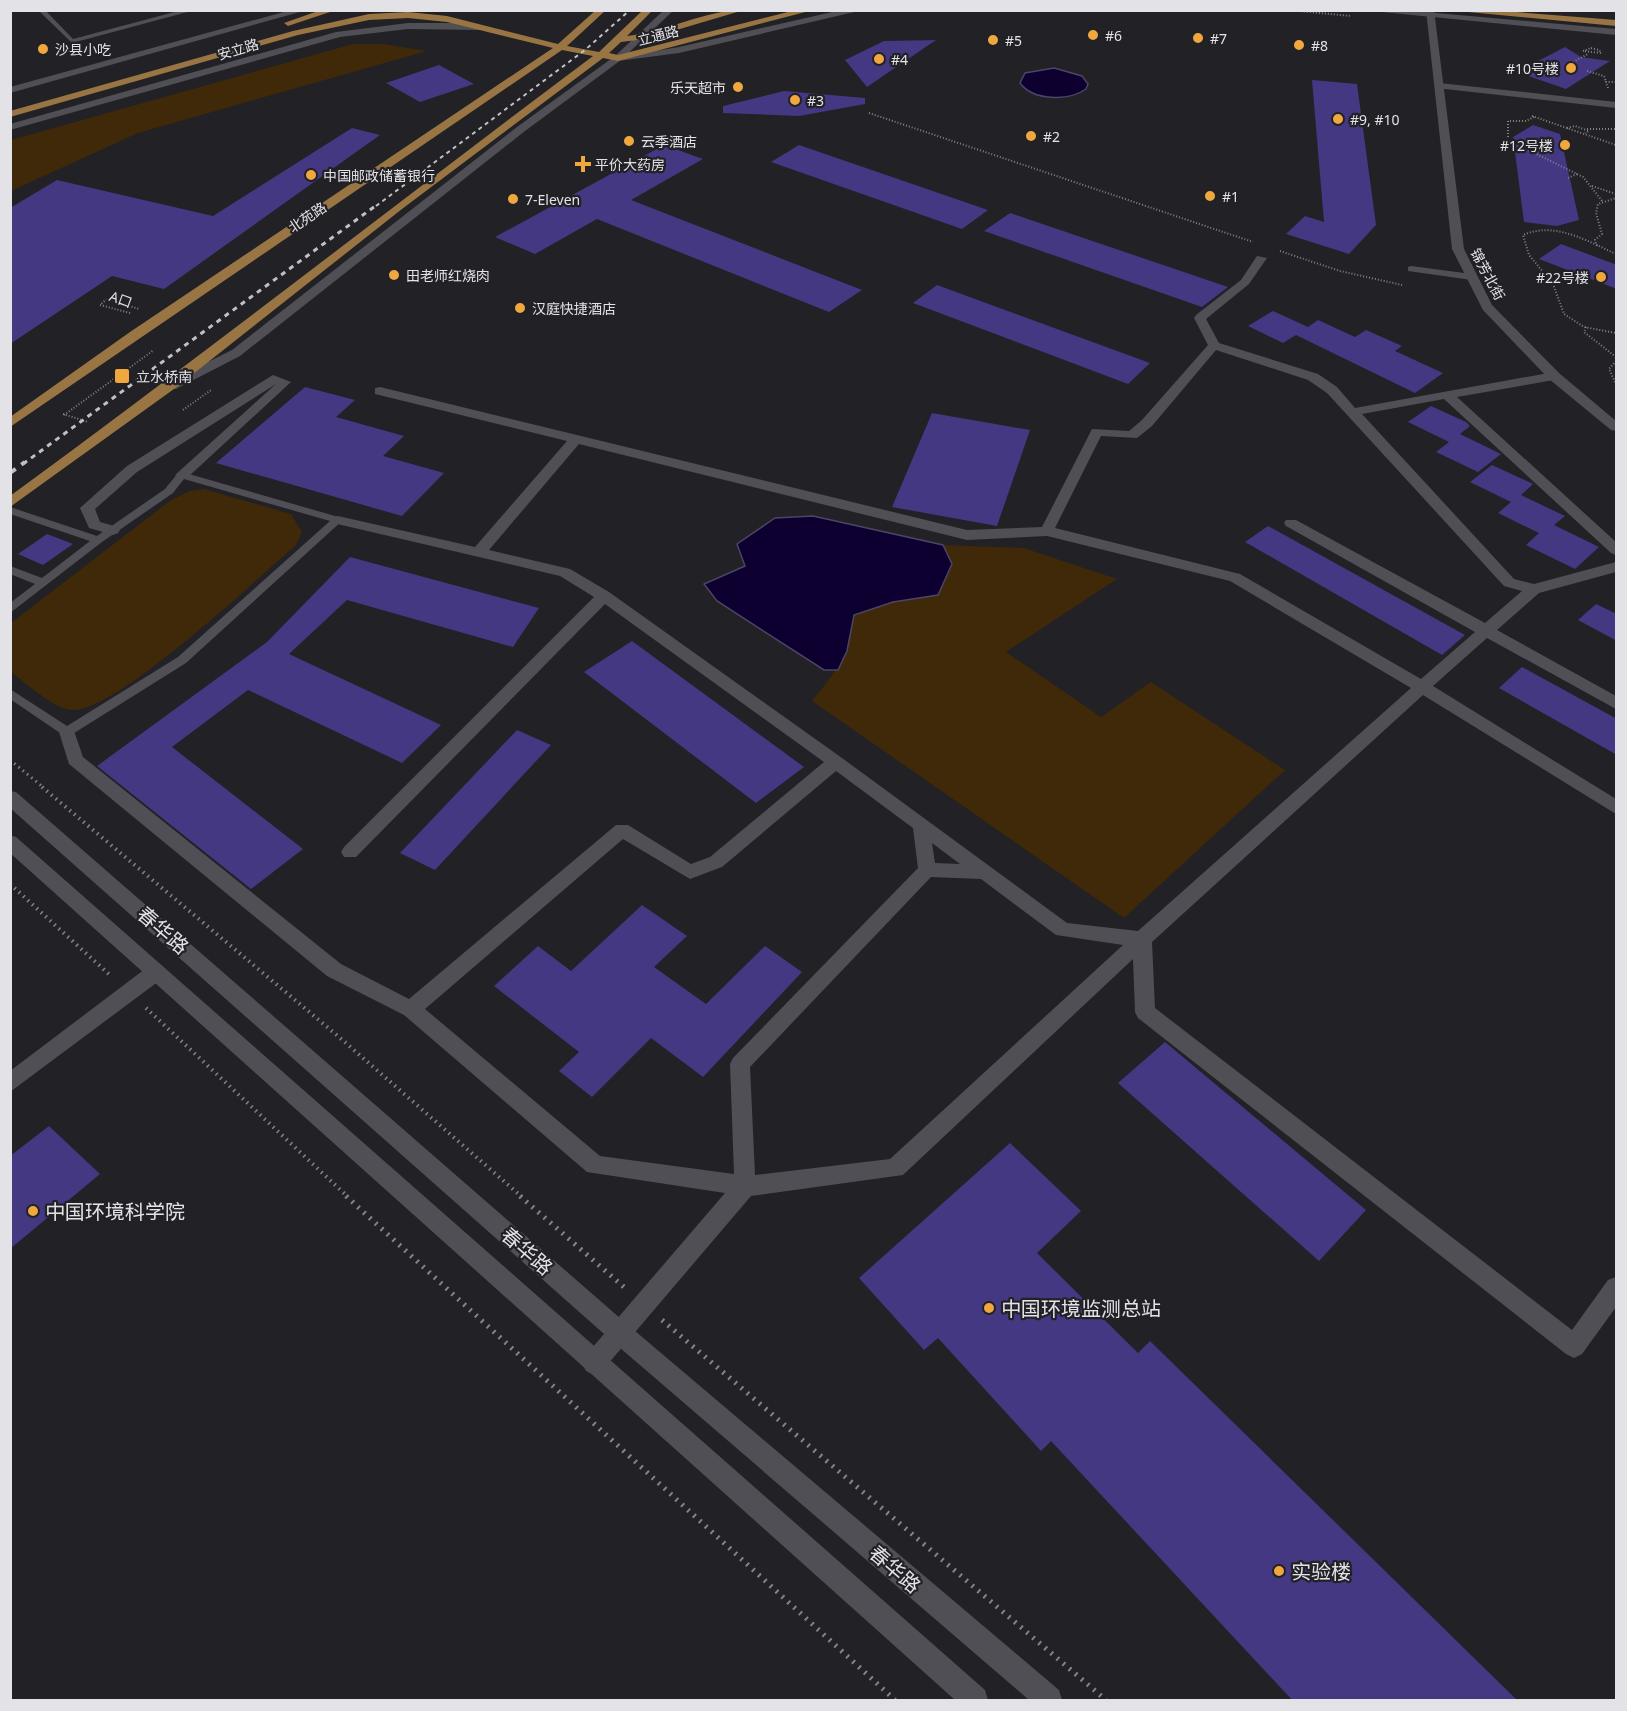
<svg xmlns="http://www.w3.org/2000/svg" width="1627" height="1711" font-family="'Noto Sans','Noto Sans SC',sans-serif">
  <rect width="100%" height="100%" fill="#212126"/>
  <path fill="#3f2909" d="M353,44H383L427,51L138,133L11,191V140Z
    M204,489L291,514L302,532L296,545C259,577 115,713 72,710C54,709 26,683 11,672V623L171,500L190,491Z
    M943,545L1024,548L1117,579L1006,652L1101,717L1151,682L1285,770L1124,918L812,701C839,668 846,657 854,615L893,602L938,595L952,564Z"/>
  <path fill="#0d0030" stroke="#4d4467" stroke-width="1.5" d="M1054,68L1082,76L1088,84L1086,89C1069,101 1033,101 1020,83L1025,73Z
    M813,516L943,545L952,564L938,595L893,602L854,615L847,651L838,670H824L717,601L704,584L745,566L737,544L775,518Z"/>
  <path fill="#443882" d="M936,40L867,87L845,60L884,41Z
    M1565,47L1581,57L1610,61L1566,89L1517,72Z
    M439,65L474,84L420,102L386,83Z
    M1312,80L1357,84L1376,225L1349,254L1286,234L1305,216L1324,222Z
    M784,91L865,98V104L799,116L723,113V106Z
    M1533,125L1560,134L1579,220L1557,226L1524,222L1513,137Z
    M352,128L380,135L164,289L112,276L10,344V208L57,180L213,216Z
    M664,145L703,159L631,200L862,290L829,312L597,219L535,254L495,237Z
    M799,145L988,210L962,229L771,162Z
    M1010,213L1228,287L1202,307L984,231Z
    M1561,244L1617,265V289L1539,259Z
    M937,285L1150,363L1128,384L913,303Z
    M1273,311L1308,327L1318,320L1355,337L1366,330L1402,346L1395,351L1443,373L1415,393L1296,335L1283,343L1248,326Z
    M305,387L355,400L336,417L404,436L383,456L444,473L402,516L216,463Z
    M1431,406L1466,422L1470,426L1460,434L1501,454L1478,472L1436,452L1449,442L1408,422Z
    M932,413L1030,430L997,526L892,507Z
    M1492,465L1533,484L1521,495L1565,516L1554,525L1599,547L1575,569L1526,545L1539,533L1498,513L1511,502L1470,482Z
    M1268,526L1465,635L1442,655L1245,542Z
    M47,534L73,544L43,565L18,554Z
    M350,557L539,608L513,647L347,600L289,654L441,725L402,763L248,690L172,747L303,849L251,889L97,766L267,642Z
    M1596,604L1617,614V641L1578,620Z
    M632,641L804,767L756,803L584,672Z
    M1522,667L1617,719V755L1499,688Z
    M517,730L551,745L435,870L400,853Z
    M642,905L687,936L654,967L706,1004L765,946L802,972L703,1077L651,1038L592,1097L559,1071L579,1052L494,986L538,946L571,971Z
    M1165,1042L1366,1210L1319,1261L1118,1083Z
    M49,1126L100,1174L10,1249V1156Z
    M1010,1143L1081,1211L1037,1253L1138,1353L1150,1341L1518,1701H1293L1051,1441L1041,1451L938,1338L924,1350L859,1278Z"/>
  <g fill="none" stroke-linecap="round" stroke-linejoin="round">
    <path stroke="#848488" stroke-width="2" stroke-dasharray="1 2" stroke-linecap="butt" d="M1289,10L1351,16
      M1591,48L1599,50L1601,53L1583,51Z
      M1573,62L1588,54
      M1587,71L1604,76L1606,82
      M1608,88L1606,82H1616
      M869,113L1253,242
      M1532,116L1616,145
      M1534,117L1526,121H1508V140L1583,177L1603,202
      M1567,128L1575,126L1589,131L1585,133
      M1587,129H1616
      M1568,178L1577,174
      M1592,186L1616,194
      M1597,246L1595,240L1602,234L1596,213L1598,204L1616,198
      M1280,251L1340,271L1402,285
      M1616,254C1587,241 1555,221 1523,235L1529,255L1553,284L1564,314L1584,327L1616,333
      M130,313L100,305L107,299L139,309
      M1586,327L1584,332L1616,357
      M1616,361L1609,369L1616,384
      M183,410L211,390
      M63,414L88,422
      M64,415L154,350"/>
    <path stroke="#848488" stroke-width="3" stroke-dasharray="1.5 4" stroke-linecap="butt" d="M10,760L44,788"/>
    <path stroke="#848488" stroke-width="4" stroke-dasharray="1.5 4.5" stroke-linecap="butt" d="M42,787L339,1037L522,1197
      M10,884L112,977
      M146,1008L348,1197"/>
    <path stroke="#848488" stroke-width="5" stroke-dasharray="2 6" stroke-linecap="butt" d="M346,1196L895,1700
      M520,1196L625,1288
      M662,1320L1106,1700"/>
    <path fill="#4f4f55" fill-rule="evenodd" d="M38,10H45L73,39L182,10H195L72,43Z
      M1411,266L1472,274L1476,277L1472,280L1408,271V267Z
      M182,472L342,518L343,520L186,663L71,735H63L10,699V689L67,726L178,657L330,521L184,479L173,493L102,542L10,613V603L35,584L10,574V566L42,578L90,541L10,514V507L97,536L165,489L178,473Z"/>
    <path fill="#4f4f55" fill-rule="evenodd" d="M841,10H863L679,53L618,61L613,58L679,47Z
      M1362,10H1402L1616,29V35Z
      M1439,83L1616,102V108L1436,88L1434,86Z
      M1257,256L1267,258L1249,284L1206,319L1219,343L1318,374L1337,387L1355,408L1554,372L1560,376L1554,380L1457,397L1616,542V555L1611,553L1444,399L1362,414L1514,579L1534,584L1616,562V572L1539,593L1497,630L1616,696V709L1487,638L1433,686L1616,799V814L1423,695L1152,942L1155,1008L1572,1330L1608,1280L1616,1277V1307L1582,1354L1574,1358L1566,1354L1138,1018L1135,1012L1133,959L903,1175L751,1196L602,1371L594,1375L586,1371L582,1363L586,1355L725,1193L587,1172L404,1015L327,976L69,764L59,732L61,728H73L83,757L341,964L409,999L616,825H628L691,864L710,857L824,762L605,604L356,857H344L341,852L344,847L594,597L560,576L333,523V517L338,516L475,547L567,441L375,394V388L380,387L967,530L1042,527L1092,429L1129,431L1142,420L1208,345L1194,318L1196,315L1241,280ZM1216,350L1308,380L1327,393L1504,586L1522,591L1485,623L1296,520H1286L1284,523L1286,526L1475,632L1421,679L1240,574L1055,528L1101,436L1137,438L1152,426ZM579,444L967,540L1047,536L1230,581L1411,688L1138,931L1067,923L842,758L609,592L570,569L489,550ZM836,771L913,828L918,868L733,1058L730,1064L734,1174L600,1156L425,1009L623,839L690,879L722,867ZM932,843L960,864L935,863ZM931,877L981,879L1056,935L1123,945L890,1159L755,1175L750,1067Z
      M273,375L291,382L187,478L182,479L175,475L276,384L137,472L95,509L100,522L118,527L120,530L118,533L113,535L89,528L80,508L127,466Z
      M156,964L163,966L166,972L163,978L10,1092V1071L149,966Z"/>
    <path fill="#4f4f55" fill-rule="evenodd" d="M291,10H307L10,93V87Z
      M664,10H674L621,60L525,131L240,356L176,389H166V383L232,350L517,127L615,56Z
      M1426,10H1434L1464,249L1492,305L1559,373L1616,421V431L1611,430L1549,379L1483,310L1452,249Z
      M408,23H460L482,27L478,30L408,29L340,37L10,130V124L336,32Z
      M10,791L16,792L628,1325L1059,1690L1062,1700H1029L612,1341L10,808Z
      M10,835L16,837L985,1690L988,1700H955L10,853Z"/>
    <path fill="#997543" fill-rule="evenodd" d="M321,10H336L288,26L284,23Z
      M596,10H606L567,46L599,52L643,10H653L627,36C667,32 704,10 744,10L646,39L621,42L609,53L618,55L796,10H813L618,61L603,58L402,209L174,389L10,507V496C207,352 398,202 593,56L562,50L10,427V417L130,332L553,48L447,22L408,18L369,20L298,35L10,117V111L293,31L369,14L408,12L447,16L558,44Z
      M1447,10H1491L1616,20V26Z"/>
    <path stroke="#c1c1c5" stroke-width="2" stroke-dasharray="4 4" stroke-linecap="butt" d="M376,206L585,50L630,10"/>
    <path stroke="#c1c1c5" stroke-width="3" stroke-dasharray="5 5" stroke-linecap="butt" d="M23,464L378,204"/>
    <path stroke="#c1c1c5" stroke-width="4" stroke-dasharray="7 7" stroke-linecap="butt" d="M10,473L25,462"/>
  </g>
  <g fill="#efa73e" stroke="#212126" stroke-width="2">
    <circle cx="1093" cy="35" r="6"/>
    <circle cx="1198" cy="38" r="6"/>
    <circle cx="993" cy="40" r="6"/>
    <circle cx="1299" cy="45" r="6"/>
    <circle cx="43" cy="49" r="6"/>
    <circle cx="879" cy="59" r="6"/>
    <circle cx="1571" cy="68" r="6"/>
    <circle cx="738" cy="87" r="6"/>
    <circle cx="795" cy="100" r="6"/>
    <circle cx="1338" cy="119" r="6"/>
    <circle cx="1031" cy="136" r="6"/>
    <circle cx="629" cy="141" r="6"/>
    <circle cx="1565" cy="145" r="6"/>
    <path d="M580 155h6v6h6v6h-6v6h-6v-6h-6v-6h6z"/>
    <circle cx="311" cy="175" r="6"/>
    <circle cx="1210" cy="196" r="6"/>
    <circle cx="513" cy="199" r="6"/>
    <circle cx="394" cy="275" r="6"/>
    <circle cx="1601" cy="277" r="6"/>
    <circle cx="520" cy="308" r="6"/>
    <rect x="114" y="368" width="16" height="16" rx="3"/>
    <circle cx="33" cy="1211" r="6"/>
    <circle cx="989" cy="1308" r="6"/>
    <circle cx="1279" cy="1571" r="6"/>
  </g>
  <g text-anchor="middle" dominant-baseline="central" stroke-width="4.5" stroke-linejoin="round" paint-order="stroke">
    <g font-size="14" fill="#e3e3e7" stroke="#212126">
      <text transform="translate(658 35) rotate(-14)">立通路</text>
      <text transform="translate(238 49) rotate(-16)">安立路</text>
      <text transform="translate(307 217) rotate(-34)">北苑路</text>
      <text transform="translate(1488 274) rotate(62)">锦芳北街</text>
      <text transform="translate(121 299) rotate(20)">A口</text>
    </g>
    <g font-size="14" fill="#e3e3e7" stroke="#212126" text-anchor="start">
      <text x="1105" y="35">#6</text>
      <text x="1210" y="38">#7</text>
      <text x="1005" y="40">#5</text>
      <text x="1311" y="45">#8</text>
      <text x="55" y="49">沙县小吃</text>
      <text x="891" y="59">#4</text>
      <text x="1559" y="68" text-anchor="end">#10号楼</text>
      <text x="726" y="87" text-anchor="end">乐天超市</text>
      <text x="807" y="100">#3</text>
      <text x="1350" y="119">#9, #10</text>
      <text x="1043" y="136">#2</text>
      <text x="641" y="141">云季酒店</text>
      <text x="1553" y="145" text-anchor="end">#12号楼</text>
      <text x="595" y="164">平价大药房</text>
      <text x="323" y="175">中国邮政储蓄银行</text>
      <text x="1222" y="196">#1</text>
      <text x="525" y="199">7-Eleven</text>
      <text x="406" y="275">田老师红烧肉</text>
      <text x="1589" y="277" text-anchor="end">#22号楼</text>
      <text x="532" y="308">汉庭快捷酒店</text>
      <text x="136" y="376">立水桥南</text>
    </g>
    <g font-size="20" fill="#e3e3e7" stroke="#212126">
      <text transform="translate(163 930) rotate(41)">春华路</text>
      <text transform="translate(527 1251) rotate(41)">春华路</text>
      <text transform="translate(895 1569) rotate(41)">春华路</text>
    </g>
    <g font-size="20" fill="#e3e3e7" stroke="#212126" text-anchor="start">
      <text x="45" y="1211">中国环境科学院</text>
      <text x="1001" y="1308">中国环境监测总站</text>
      <text x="1291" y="1571">实验楼</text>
    </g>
  </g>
  <rect width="1627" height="1711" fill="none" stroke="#e3e3e7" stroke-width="24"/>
</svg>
